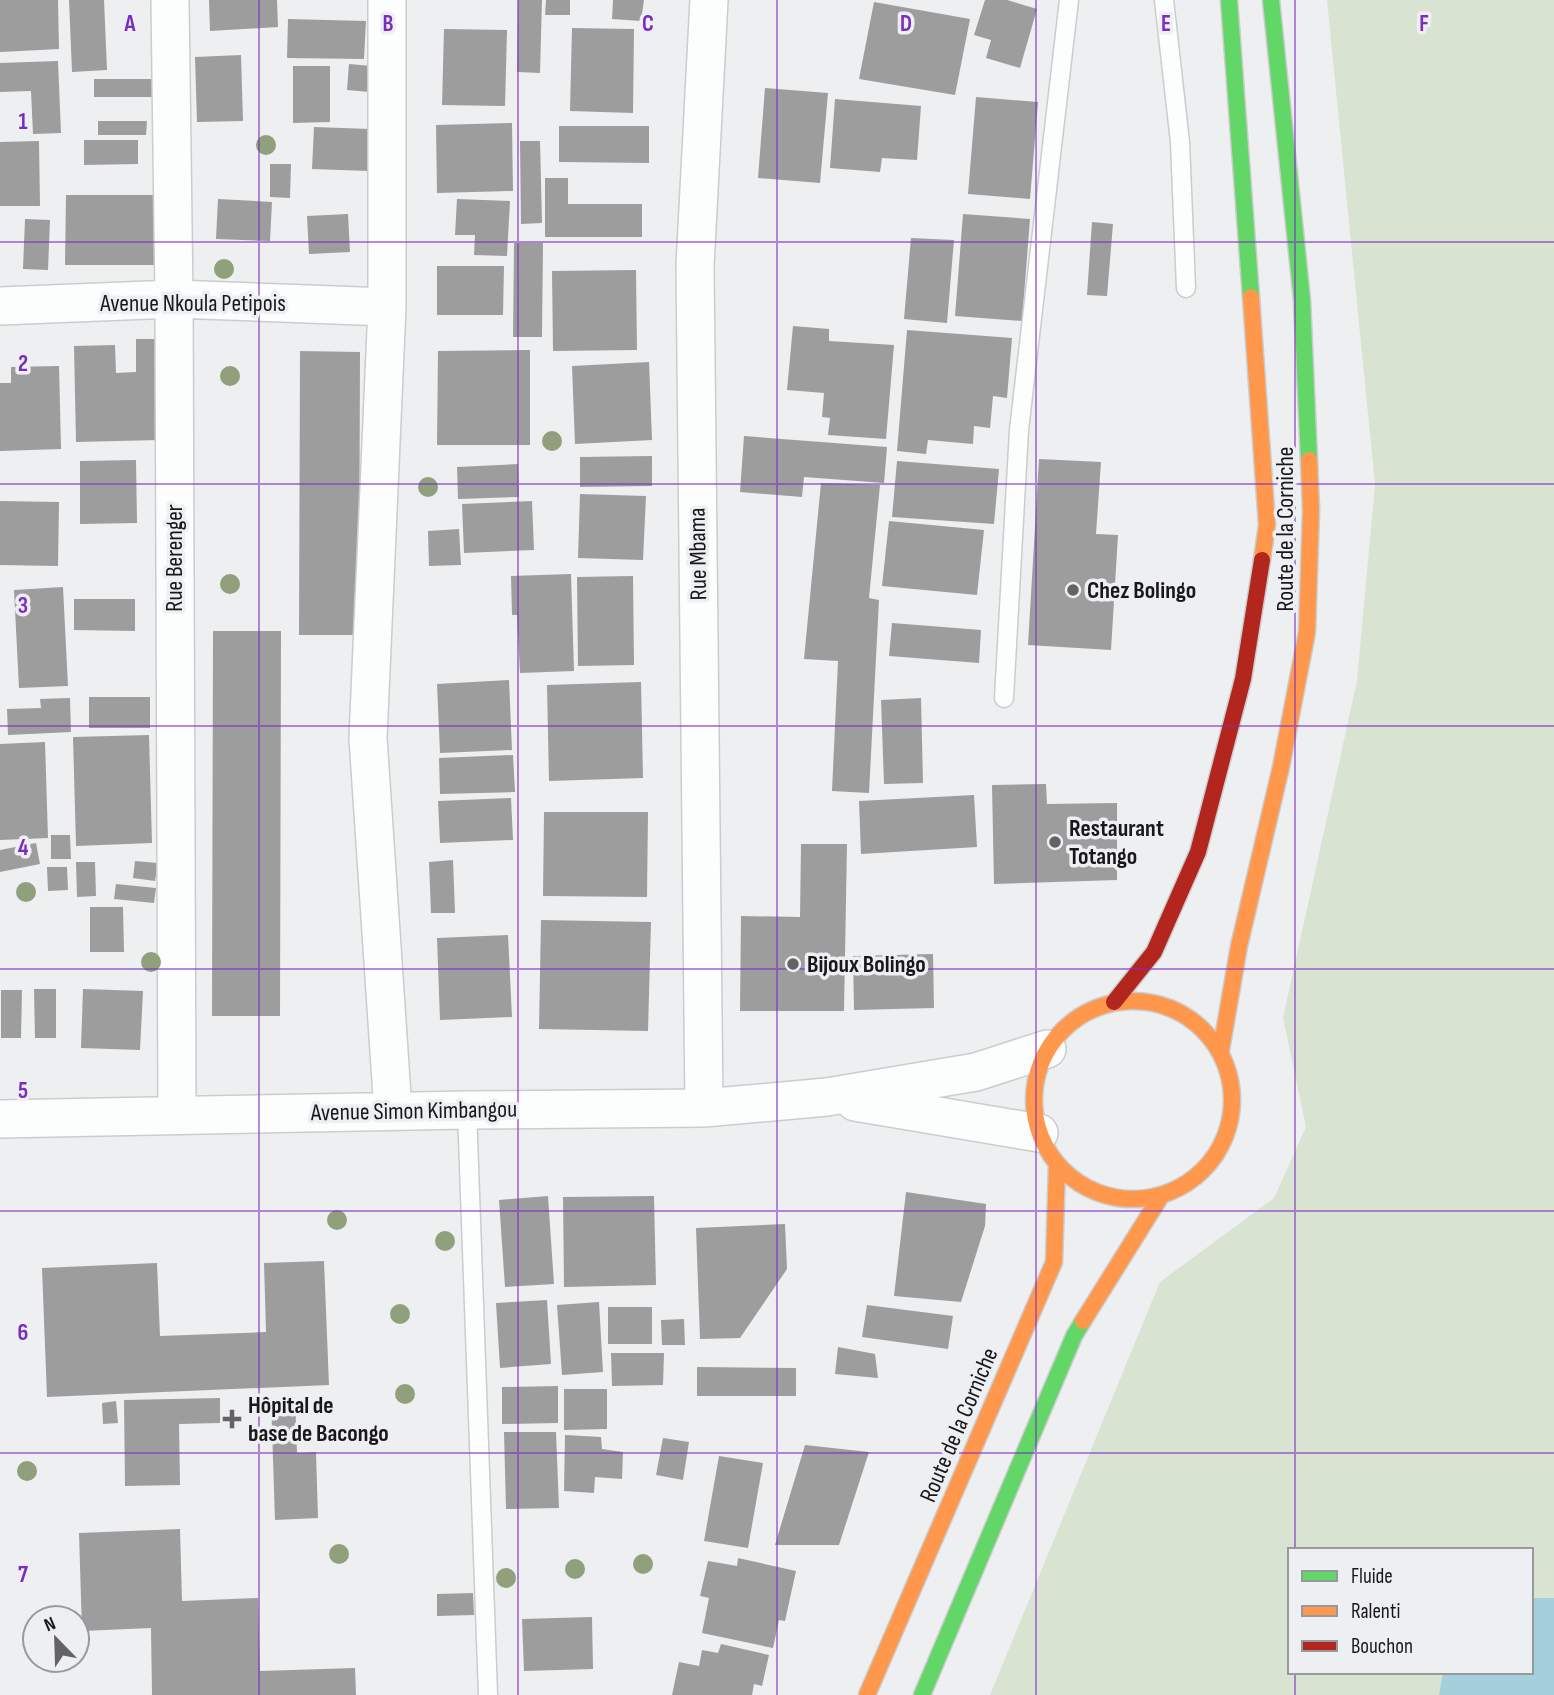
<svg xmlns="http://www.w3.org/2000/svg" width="1554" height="1695" font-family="'Sofia Sans Condensed',sans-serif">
  <rect width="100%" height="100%" fill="#eeeff1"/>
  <path fill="#d9e3d1" d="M1327,0H1554V1598H1531V1550H1290V1672H1443L1439,1695H990L1160,1282L1274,1198L1306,1127L1283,1018L1357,681L1375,485Z"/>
  <path fill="#a4d0db" d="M1531,1598H1554V1695H1439L1443,1672H1531Z"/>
  <path fill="#9d9d9e" d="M0,0H58L59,49L0,52Z
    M69,0H104L107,70L72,72Z
    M209,0H277L278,27L210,31Z
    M518,0H542L540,73L517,72Z
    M546,0H570V15H545Z
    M613,0H644L641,21L612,19Z
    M985,0H1007L1037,9L1020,68L986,58L991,40L974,35Z
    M874,2L970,19L955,95L859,79Z
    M288,19L366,21L364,59L287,58Z
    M572,28L634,29L633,113L570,111Z
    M444,29L507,30L505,106L442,105Z
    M241,55L243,121L197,122L195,57Z
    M58,61L61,133L33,134L31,91L0,92V63Z
    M349,64L372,66L370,92L347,90Z
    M293,66H330V122L293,123Z
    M94,79H152V97H94Z
    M765,88L828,93L820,183L758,178Z
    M976,97L1038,102L1030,199L968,194Z
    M835,99L921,106L917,160L882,158L880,172L830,168Z
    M98,121H147L146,135H98Z
    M512,123L513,191L437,193L436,125Z
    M559,126H649V163L559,162Z
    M314,127L370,129L369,171L312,169Z
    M84,140H138V164L84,165Z
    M39,141L40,206H0V142Z
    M520,141H540L542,223L521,224Z
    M270,164H291L290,198L270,197Z
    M545,178H568V204H642V237H545Z
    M66,195H161L160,265H65Z
    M218,199L272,202L270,241L216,239Z
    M457,199L510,201L507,256L474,255L475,235H455Z
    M348,214L350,252L309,254L307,216Z
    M963,214L1030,219L1022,321L955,316Z
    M25,219L50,220L48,270L23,269Z
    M1092,222L1113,224L1107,296L1087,295Z
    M911,238L954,240L947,323L904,319Z
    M514,243H543L542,337H513Z
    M437,266H504L503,315H437Z
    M636,270L637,350L553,351L552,271Z
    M793,326L829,329V341L894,345L886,439L828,435L830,418L822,417L824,393L787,390Z
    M907,330L1012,338L1007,398L993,396L990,428L974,426L973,444L928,440L926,454L897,451Z
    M136,339H158L160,440L76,442L74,346L115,345L116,373L136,372Z
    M530,350V445H437L438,351Z
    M300,351L360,352L359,635H299Z
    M649,362L652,440L575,444L572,366Z
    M59,366L61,449L0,451V383H11V367Z
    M744,436L887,447L884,483L804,477L802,497L740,492Z
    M652,456V486L580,487V457Z
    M1039,459L1101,462L1096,534L1118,535L1111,650L1028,645Z
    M136,460L137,523L80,524V461Z
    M897,461L999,469L994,524L892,517Z
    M518,464L519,497L458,499L457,467Z
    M821,483L880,485L869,598L879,600L869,793L832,791L838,661L804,659Z
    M580,494L646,496L643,560L578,558Z
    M0,501L59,502L58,566L0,565Z
    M532,501L534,550L464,553L462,504Z
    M889,521L984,530L977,595L882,586Z
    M459,529L461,565L429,566L428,531Z
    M571,574L574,671L520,673L517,615H512L511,576Z
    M633,576L634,665L578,666L577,577Z
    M63,587L68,686L19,688L14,590Z
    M74,599H135V631L74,630Z
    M892,623L981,630L979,663L889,656Z
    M213,631H281L280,1016H212Z
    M509,680L512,750L440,753L437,684Z
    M641,682L643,778L549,781L547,685Z
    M89,697H150V728H89Z
    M70,698L71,732L8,735L7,709L41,708L40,699Z
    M921,698L923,783L884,784L881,700Z
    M149,735L152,843L76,846L73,737Z
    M45,742L48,838L0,840V744Z
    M513,755L515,792L440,794L439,758Z
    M1046,784L1047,804L1117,803V880L994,884L992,785Z
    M974,795L977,847L861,854L859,801Z
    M511,798L513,840L440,843L438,801Z
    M544,812H648L647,897L543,896Z
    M51,835H70L71,859H51Z
    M36,843L40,864L0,872V850Z
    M801,844H847L844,1011H740L741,916L800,917Z
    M453,860L455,913H431L429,862Z
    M135,861L158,863L155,881L133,878Z
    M76,862H95L96,896L77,897Z
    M47,867H67L68,890L48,891Z
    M116,884L156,888L154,903L114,899Z
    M90,907H123L124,952H90Z
    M541,920L651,922L648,1031L539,1029Z
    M508,935L512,1017L440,1020L437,938Z
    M933,954L934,1008L854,1010L853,956Z
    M34,989H56V1038H35Z
    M83,989L143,991L140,1050L81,1048Z
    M1,990H22L21,1038H1Z
    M906,1192L986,1204L985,1226L961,1302L894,1296Z
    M548,1196L554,1284L505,1287L499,1200Z
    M654,1196L656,1285L564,1287L563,1197Z
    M785,1224L787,1269L740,1338L700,1339L696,1228Z
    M324,1261L329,1385L47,1397L42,1268L157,1263L160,1336L266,1332L264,1263Z
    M547,1300L551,1364L500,1368L496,1303Z
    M599,1302L603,1372L562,1375L557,1305Z
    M867,1305L953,1316L948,1349L862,1337Z
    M608,1307H652V1344H608Z
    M684,1319L685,1345H662L661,1320Z
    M838,1347L875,1354L878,1378L835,1374Z
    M611,1353H664L663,1385L612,1386Z
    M697,1367L796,1368V1396H697Z
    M558,1386V1423L502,1424V1387Z
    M564,1389H607V1429L564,1430Z
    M295,1397L297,1453L316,1452L318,1518L275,1520L271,1399Z
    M220,1398V1423L179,1424L180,1485L125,1486L124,1400Z
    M116,1401L118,1423L103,1424L102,1403Z
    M504,1432H556L559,1508L506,1509Z
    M565,1435L601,1437L602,1449L623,1452L622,1479L595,1477L594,1493L564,1491Z
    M663,1438L689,1442L683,1480L656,1475Z
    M805,1445L869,1452L839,1545H775Z
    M719,1456L763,1463L748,1548L704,1541Z
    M180,1529L182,1601L258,1598L260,1671L355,1668L356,1695H152L151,1628L82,1631L79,1533Z
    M738,1558L796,1571L785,1621L779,1620L773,1648L702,1633L709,1598L700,1596L708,1561L737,1566Z
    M473,1593L474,1615L437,1616V1594Z
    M592,1617L593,1669L524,1671L522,1619Z
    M721,1644L769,1655L762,1686L754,1684L752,1695H672L679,1662L699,1666L702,1650L718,1653Z"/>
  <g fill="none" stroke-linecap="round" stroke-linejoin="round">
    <defs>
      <path id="lane" d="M1164,0L1180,142L1186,288
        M1004,698L1019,430L1069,0
        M467,1110L488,1695"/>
      <path id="street" d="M170,0L174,299L177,1115
        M387,0V307L368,738L393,1111
        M0,306L174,299L387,307
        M855,1102L1039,1133
        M704,1108L695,266L709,0
        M0,1119L467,1110L704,1108L827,1097L976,1072L1047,1049"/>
      <path id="fast" d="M1229,0L1251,297
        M1271,0L1302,300L1309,460
        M922,1695L1074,1336L1083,1321"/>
      <path id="slow" d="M1251,297L1267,525L1262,560
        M1034 1100a99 99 0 1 1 198 0a99 99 0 1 1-198 0Z
        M1221,1050L1239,946L1281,767L1307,632L1311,510L1309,460
        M1083,1321L1161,1196
        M867,1695L1054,1262L1057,1165"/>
      <path id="jam" d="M1114,1002L1154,952L1198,852L1243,679L1262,560"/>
    </defs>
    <use href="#lane" stroke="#cbcccd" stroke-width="21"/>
    <use href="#street" stroke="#cbcccd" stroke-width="40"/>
    <use href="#fast" stroke="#cbcccd" stroke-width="19"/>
    <use href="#slow" stroke="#cbcccd" stroke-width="19"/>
    <use href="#jam" stroke="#cbcccd" stroke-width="19"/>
    <use href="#lane" stroke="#fcfdfd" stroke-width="18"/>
    <use href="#street" stroke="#fcfdfd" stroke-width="37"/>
    <use href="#fast" stroke="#63d668" stroke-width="16"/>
    <use href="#slow" stroke="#ff974d" stroke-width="16"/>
    <use href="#jam" stroke="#b3261e" stroke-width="16"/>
  </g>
  <g fill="#909f7c">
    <circle cx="266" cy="145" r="10"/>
    <circle cx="224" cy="269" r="10"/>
    <circle cx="230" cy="376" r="10"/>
    <circle cx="552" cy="441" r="10"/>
    <circle cx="428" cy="487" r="10"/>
    <circle cx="230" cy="584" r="10"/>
    <circle cx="26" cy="892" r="10"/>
    <circle cx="151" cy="962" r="10"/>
    <circle cx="337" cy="1220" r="10"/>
    <circle cx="445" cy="1241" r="10"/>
    <circle cx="400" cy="1314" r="10"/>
    <circle cx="405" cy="1394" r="10"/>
    <circle cx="27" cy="1471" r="10"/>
    <circle cx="339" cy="1554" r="10"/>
    <circle cx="643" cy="1564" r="10"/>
    <circle cx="575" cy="1569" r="10"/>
    <circle cx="506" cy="1578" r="10"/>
  </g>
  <path fill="none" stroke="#7b2cbf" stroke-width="2" stroke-opacity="0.55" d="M259,0V1695M518,0V1695M777,0V1695M1036,0V1695M1295,0V1550M0,242H1554M0,484H1554M0,726H1554M0,969H1554M0,1211H1554M0,1453H1554M1295,1672V1695"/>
  <g fill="#636365" stroke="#edeff2" stroke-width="2.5">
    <circle cx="1073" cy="590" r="7"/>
    <circle cx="1055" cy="842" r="7"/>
    <circle cx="793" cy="964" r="7"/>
    <path d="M228.5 1408.5h7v7h7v7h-7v7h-7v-7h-7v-7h7z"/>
  </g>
  <g text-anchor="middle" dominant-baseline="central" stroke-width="7" stroke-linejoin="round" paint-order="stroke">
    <g font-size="24" fill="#18181a" stroke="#edeff2">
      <text x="193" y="303">Avenue Nkoula Petipois</text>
      <text transform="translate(1285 529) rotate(-90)">Route de la Corniche</text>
      <text transform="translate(698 554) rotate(-91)">Rue Mbama</text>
      <text transform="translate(174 558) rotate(-90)">Rue Berenger</text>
      <text transform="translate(414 1111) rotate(-1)">Avenue Simon Kimbangou</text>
      <text transform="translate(959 1425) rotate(-67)">Route de la Corniche</text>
    </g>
    <g font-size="24" font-weight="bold" fill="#18181a" stroke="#edeff2" text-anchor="start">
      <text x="1087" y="590">Chez Bolingo</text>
      <text x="1069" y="828">Restaurant<tspan x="1069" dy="28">Totango</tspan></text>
      <text x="807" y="964">Bijoux Bolingo</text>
      <text x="248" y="1405">Hôpital de<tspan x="248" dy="28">base de Bacongo</tspan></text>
    </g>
  </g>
  <g font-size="23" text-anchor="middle" font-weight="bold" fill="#7b2cbf" stroke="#edeff2" stroke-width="7" stroke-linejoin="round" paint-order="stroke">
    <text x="130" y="31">A</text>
    <text x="388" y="31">B</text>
    <text x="648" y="31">C</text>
    <text x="906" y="31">D</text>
    <text x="1166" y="31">E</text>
    <text x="1424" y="31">F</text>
    <text x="23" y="129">1</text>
    <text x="23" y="371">2</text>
    <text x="23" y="613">3</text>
    <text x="23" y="855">4</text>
    <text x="23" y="1098">5</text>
    <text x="23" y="1340">6</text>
    <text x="23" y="1582">7</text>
  </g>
  <rect x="1288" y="1548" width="245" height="126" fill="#edeff2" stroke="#98999c" stroke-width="2"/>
  <rect x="1302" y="1571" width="35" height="10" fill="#63d668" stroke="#98999c" stroke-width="2"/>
  <text x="1351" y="1583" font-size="21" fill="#18181a">Fluide</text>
  <rect x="1302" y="1606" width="35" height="10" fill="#ff974d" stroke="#98999c" stroke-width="2"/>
  <text x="1351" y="1618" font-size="21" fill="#18181a">Ralenti</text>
  <rect x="1302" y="1641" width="35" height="10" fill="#b3261e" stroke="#98999c" stroke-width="2"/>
  <text x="1351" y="1653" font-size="21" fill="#18181a">Bouchon</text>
  <g transform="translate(56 1639) rotate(337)"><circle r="33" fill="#edeff2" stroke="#98999c" stroke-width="2"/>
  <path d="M0-5L12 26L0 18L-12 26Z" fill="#636365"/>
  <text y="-10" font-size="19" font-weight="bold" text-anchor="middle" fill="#18181a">N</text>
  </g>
</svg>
